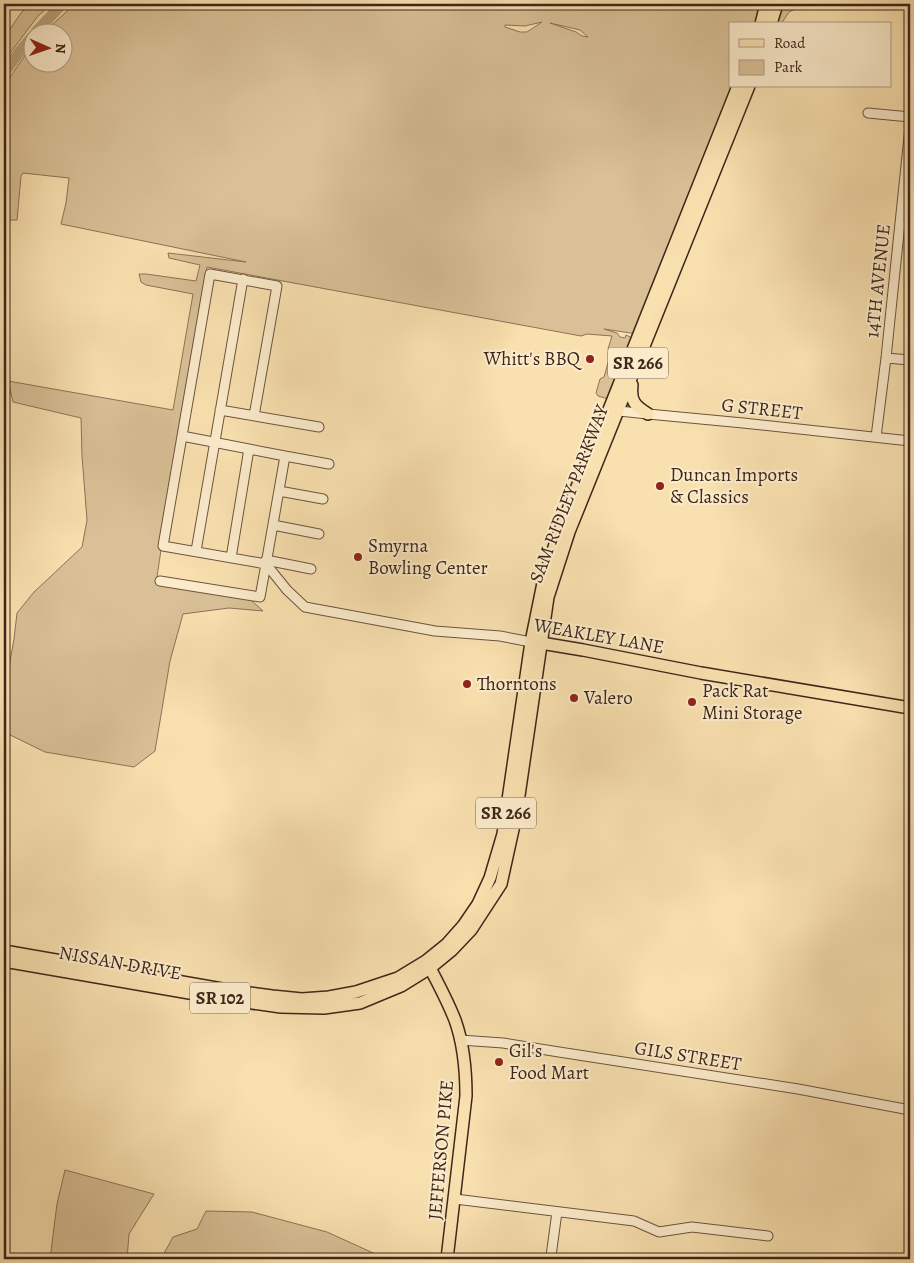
<svg xmlns="http://www.w3.org/2000/svg" width="914" height="1263" font-family="Alegreya,serif">
  <rect width="100%" height="100%" fill="#f9e0af"/>
  <filter id="stains"><feTurbulence type="fractalNoise" baseFrequency=".004" numOctaves="4"/><feColorMatrix values="0 0 0 0 .2 0 0 0 0 .09 0 0 0 0 .02 0 0 0 .5 -.17"/></filter>
  <radialGradient id="worn" r=".72"><stop offset=".6" stop-color="#630" stop-opacity="0"/><stop offset="1" stop-color="#630" stop-opacity=".3"/></radialGradient>
  <path fill="#d9c096" stroke="#8b7358" fill-rule="evenodd" d="M30,4H52L38,16L4,61V38L21,13Z
    M75,4H805L789,12L781,24H730V86H734L637,334L604,329L617,333L620,337L625,338L626,335L634,339L608,399L598,396L596,393L600,379L604,377L610,356L608,349L612,336L587,334L581,336L207,267L179,427L156,584L251,600L263,611L229,608L183,614L170,661L155,751L134,767L45,752L4,732V671L9,667L14,639L17,613L34,592L82,547L87,520L82,456L81,418L13,402L8,381L173,410L193,294L146,285L141,282L139,274H146L196,281L200,265L169,258L168,253L246,262L61,224L66,203L69,178L23,173L21,176L17,220H4V86L32,45V62H62V32H44ZM542,22L527,32H520L505,27V25L525,26ZM550,23L580,30L588,37L582,36L576,32Z
    M65,1170L154,1194L129,1234L127,1259H50L57,1204Z
    M206,1211L252,1212L327,1232L382,1257L385,1259H161L173,1237L197,1229Z"/>
  <g fill="none" stroke-linecap="round" stroke-linejoin="round">
    <path stroke="#b9a17c" stroke-width="11" d="M36,32L62,4
      M4,73L20,51L32,37"/>
    <defs>
      <path id="minor" d="M868,113L910,117
        M886,358L910,360
        M613,408L619,411L648,414L743,423L910,441
        M220,410L319,427
        M182,436L285,456L266,564L287,590L305,607L435,631L500,636L531,642
        M876,437L886,358L910,127
        M285,456L329,464
        M279,491L323,499
        M273,525L319,534
        M196,551L243,279
        M231,558L249,449
        M266,560L311,569
        M160,581L260,597L266,564L163,546L210,274L277,286L254,416
        M460,1040L503,1043L559,1052L798,1089L910,1110
        M455,1199L634,1221L659,1232L692,1227L768,1236
        M553,1259L551,1256L557,1212"/>
      <path id="major" d="M761,24L766,4
        M771,24L777,4
        M632,385C630,401 635,406 648,414
        M535,642L583,650L701,673L910,708
        M4,951L228,990L272,996L302,999L329,997L356,992L398,978L426,961L447,944L463,926L478,904L490,878L503,834L531,642L543,583L555,544L574,494L610,407L738,86
        M4,961L230,1000L281,1007L324,1008L360,1003L401,986L430,968L452,950L471,930L501,884L516,816L548,597L558,566L569,532L749,86
        M427,963L430,968C439,985 448,1002 455,1020C464,1045 466,1071 466,1096L447,1259"/>
    </defs>
    <use href="#minor" stroke="#6c543f" stroke-width="11"/>
    <use href="#major" stroke="#3d261a" stroke-width="14"/>
    <use href="#minor" stroke="#fbebcb" stroke-width="9"/>
    <use href="#major" stroke="#f9e0af" stroke-width="11"/>
  </g>
  <g fill="#8f2418" stroke="#fbebcb" stroke-width="2">
    <circle cx="590" cy="359" r="5"/>
    <circle cx="660" cy="486" r="5"/>
    <circle cx="358" cy="557" r="5"/>
    <circle cx="467" cy="684" r="5"/>
    <circle cx="574" cy="698" r="5"/>
    <circle cx="692" cy="702" r="5"/>
    <circle cx="499" cy="1062" r="5"/>
  </g>
  <g text-anchor="middle" dominant-baseline="central" stroke-width="4" stroke-linejoin="round" paint-order="stroke">
    <g fill="#fbebcb" stroke="#76614f" stroke-width="1">
      <rect x="608" y="347.5" width="60" height="31" rx="4"/>
      <rect x="476" y="797.5" width="60" height="31" rx="4"/>
      <rect x="190" y="982.5" width="60" height="31" rx="4"/>
    </g>
    <g font-size="18" font-weight="bold" fill="#3d261a">
      <text x="638" y="363">SR 266</text>
      <text x="506" y="813">SR 266</text>
      <text x="220" y="998">SR 102</text>
    </g>
    <g font-size="19" fill="#3d261a" stroke="#fbebcb">
      <text transform="translate(878 281) rotate(-84)">14TH AVENUE</text>
      <text transform="translate(762 409) rotate(6)">G STREET</text>
      <text transform="translate(569 494) rotate(-69)">SAM RIDLEY PARKWAY</text>
      <text transform="translate(599 636) rotate(10)">WEAKLEY LANE</text>
      <text transform="translate(120 963) rotate(10)">NISSAN DRIVE</text>
      <text transform="translate(688 1056) rotate(9)">GILS STREET</text>
      <text transform="translate(441 1150) rotate(-85)">JEFFERSON PIKE</text>
    </g>
    <g font-size="19" fill="#3d261a" stroke="#fbebcb" text-anchor="start">
      <text x="580" y="359" text-anchor="end">Whitt's BBQ</text>
      <text x="670" y="475">Duncan Imports<tspan x="670" dy="22">&amp; Classics</tspan></text>
      <text x="368" y="546">Smyrna<tspan x="368" dy="22">Bowling Center</tspan></text>
      <text x="477" y="684">Thorntons</text>
      <text x="702" y="691">Pack Rat<tspan x="702" dy="22">Mini Storage</tspan></text>
      <text x="584" y="698">Valero</text>
      <text x="509" y="1051">Gil's<tspan x="509" dy="22">Food Mart</tspan></text>
    </g>
  </g>
  <rect width="914" height="1263" fill="none" stroke="#f9e0af" stroke-width="20"/>
  <rect x="5" y="5" width="904" height="1253" fill="none" stroke="#3d261a" stroke-width="2.5"/>
  <rect x="10" y="10" width="894" height="1243" fill="none" stroke="#3d261a"/>
  <rect x="729" y="22" width="162" height="65" fill="#fbebcb" stroke="#af9c84"/>
  <rect x="739" y="39" width="25" height="8" fill="#f9e0af" stroke="#af9c84"/>
  <text x="774" y="48" font-size="15" fill="#3d261a">Road</text>
  <rect x="739" y="60" width="25" height="15" fill="#d9c096" stroke="#af9c84"/>
  <text x="774" y="72" font-size="15" fill="#3d261a">Park</text>
  <g transform="translate(48 48) rotate(92)"><circle r="24" fill="#fbebcb" stroke="#af9c84"/>
  <path d="M0-4L9 19L0 12L-9 19Z" fill="#8f2418"/>
  <text y="-8" font-size="14" font-weight="bold" text-anchor="middle" fill="#3d261a">N</text>
  </g>
  <rect width="100%" height="100%" filter="url(#stains)"/>
  <rect width="100%" height="100%" fill="url(#worn)"/>
</svg>
